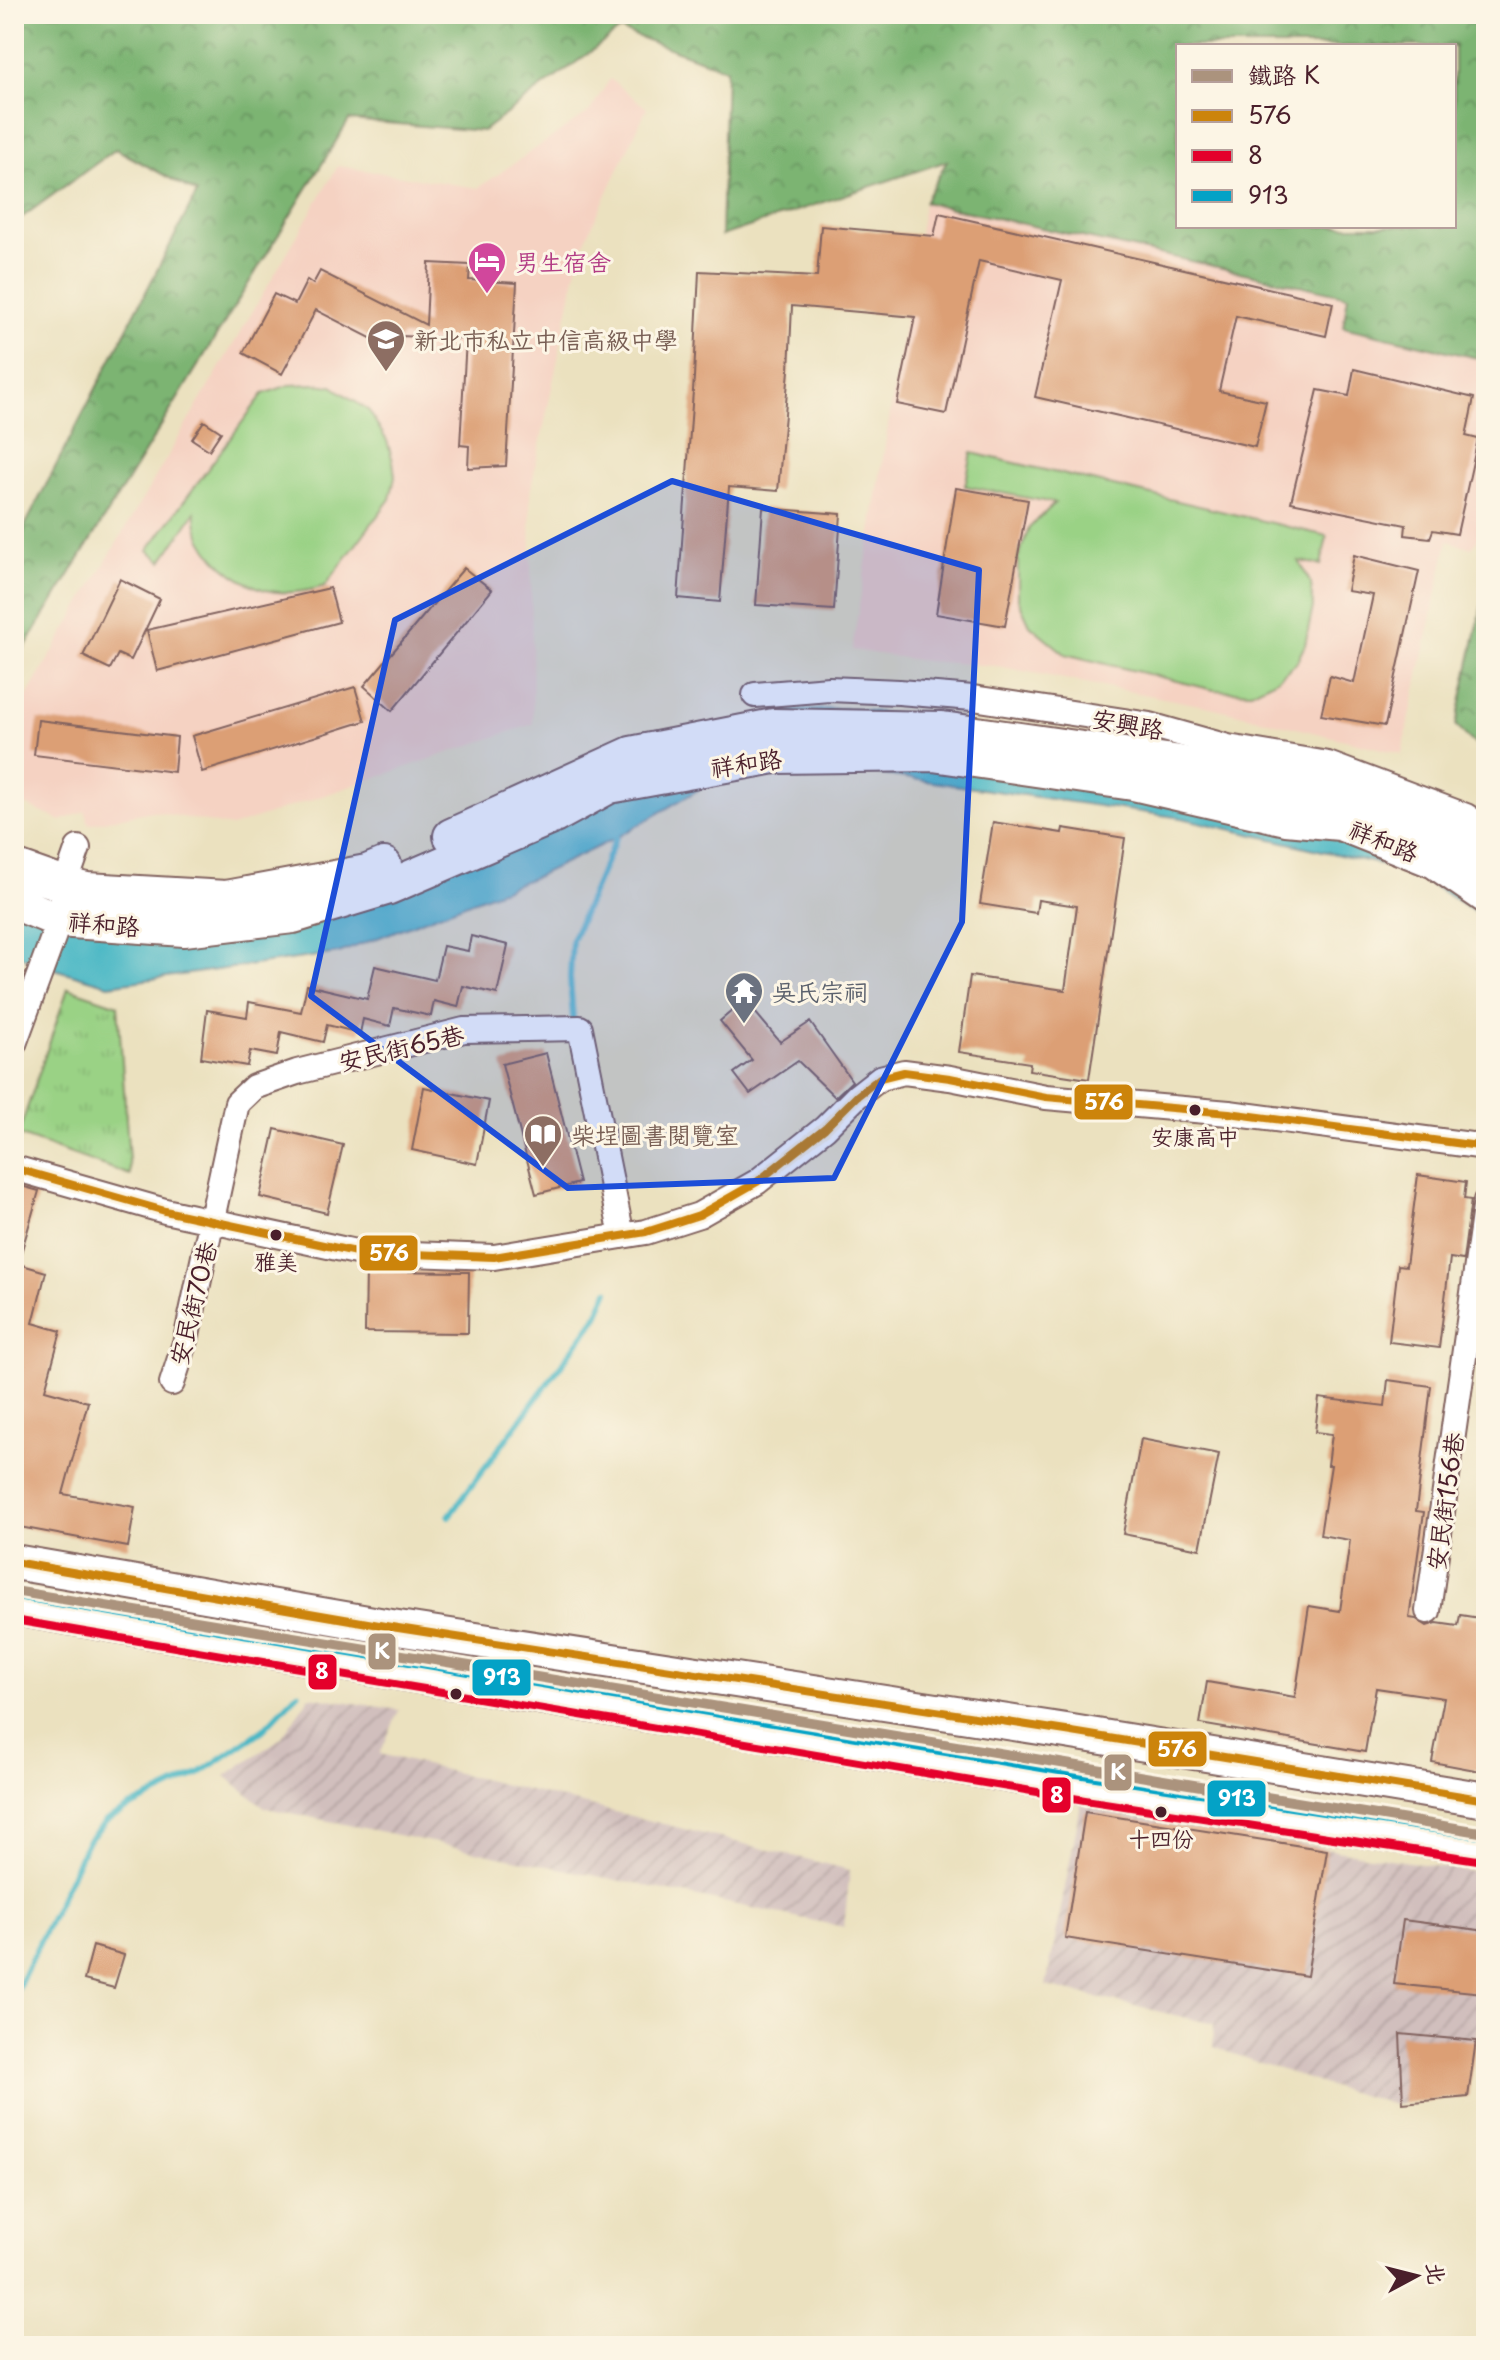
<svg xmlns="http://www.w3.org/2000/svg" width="1500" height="2360" font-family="'Playpen Sans','LXGW WenKai TC',sans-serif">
  <defs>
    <pattern id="industrial-furrows" width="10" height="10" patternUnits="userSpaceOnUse" patternTransform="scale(2)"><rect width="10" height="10" fill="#d1bfbd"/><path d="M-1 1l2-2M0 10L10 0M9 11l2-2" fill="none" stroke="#b5a4a3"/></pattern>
    <pattern id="forest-crowns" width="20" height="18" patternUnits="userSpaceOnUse" patternTransform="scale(2)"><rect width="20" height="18" fill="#7bb472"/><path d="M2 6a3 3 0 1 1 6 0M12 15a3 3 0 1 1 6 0" fill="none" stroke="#67925e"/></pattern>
    <pattern id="park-tufts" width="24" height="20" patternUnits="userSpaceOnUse" patternTransform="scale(2)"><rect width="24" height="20" fill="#9ad285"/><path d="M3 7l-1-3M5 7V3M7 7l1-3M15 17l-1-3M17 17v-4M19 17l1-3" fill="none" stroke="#86b473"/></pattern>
  </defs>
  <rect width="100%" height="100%" fill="#fcf5e5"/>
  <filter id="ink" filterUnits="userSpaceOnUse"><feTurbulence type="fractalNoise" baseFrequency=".0125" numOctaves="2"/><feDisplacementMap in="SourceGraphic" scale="16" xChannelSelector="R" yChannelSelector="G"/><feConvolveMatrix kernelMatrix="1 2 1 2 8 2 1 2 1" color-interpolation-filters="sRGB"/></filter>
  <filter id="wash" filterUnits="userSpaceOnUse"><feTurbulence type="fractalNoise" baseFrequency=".006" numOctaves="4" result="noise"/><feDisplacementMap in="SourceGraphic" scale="32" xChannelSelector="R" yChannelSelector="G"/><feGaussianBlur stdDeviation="1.8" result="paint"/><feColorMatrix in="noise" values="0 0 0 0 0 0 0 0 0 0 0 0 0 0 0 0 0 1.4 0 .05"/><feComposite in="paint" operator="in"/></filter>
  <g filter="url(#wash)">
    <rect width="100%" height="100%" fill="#ebe1bf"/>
    <path fill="#f5d2c2" d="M610,79L647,108L580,252L530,493L533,724L231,827L152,811L89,824L85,811L61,821L14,800V718L338,166L478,188L589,112Z
      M924,202L1349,296L1344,327L1486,360V527L1472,548L1448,541L1402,754L1210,707L997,666L924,661L852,650Z"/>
    <path fill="url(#industrial-furrows)" d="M310,1696L399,1710L380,1754L850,1870L844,1927L266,1808L225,1776L281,1738Z
      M1081,1804L1364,1855L1486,1874V1972L1468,2097L1392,2104L1328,2086L1213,2047L1214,2024L1046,1986Z"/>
    <path fill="#9ad285" stroke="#727858" stroke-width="2" d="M315,384L332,386L369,411L387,441L393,461L395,477L390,499L325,586C306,592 282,595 262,589C236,580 207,558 198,530C196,525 196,517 195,512L162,561L148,550L263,394L289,385Z
      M972,453L1327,536L1321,565L1299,561L1311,584L1313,607L1305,645L1296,663L1277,679L1251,692L1214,690L1065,654L1030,625L1018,599V558L1029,528L1055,503L965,486Z"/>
    <path fill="url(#forest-crowns)" stroke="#626a4e" stroke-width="2" fill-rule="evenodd" d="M14,14H1486V360L1343,327L1348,296L924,202L947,161L721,236L726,69L620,30L483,131L349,120L14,665V547L197,193L116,149L21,218L14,235ZM1178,46H1454V226H1178Z
      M1486,587V755L1456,726Z"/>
    <path fill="url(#park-tufts)" stroke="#727858" stroke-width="2" d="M68,988L118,1005L130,1175L18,1135Z"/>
    <path fill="#4ab7c5" stroke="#4a6b78" stroke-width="2" d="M853,708L1173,762L1486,833V920L1471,909L1408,871L1182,818L823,766H739L616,838L537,876L339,953L109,985L61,971L14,954V894L247,936L777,710Z"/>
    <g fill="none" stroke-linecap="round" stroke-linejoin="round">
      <path stroke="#4ab7c5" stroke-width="6" d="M573,1019L570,978L572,940L616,838L614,832
        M449,1516L596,1318L608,1291
        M14,1996L87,1842L106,1821L126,1809L197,1775L263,1730L298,1693
        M14,2337L24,2346"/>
    </g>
    <g id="blocks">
      <path fill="#dc9f74" d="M939,213L1333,303L1326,336L1236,316L1219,391L1266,401L1255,447L1035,397L1062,280L979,261L946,414L897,404L915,317L792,306L789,370L778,491L729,487L720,602L678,598L694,377L699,271L817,277L821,226L934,236Z
        M429,263L470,265L469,280L517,283L506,466L468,468L469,446L460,445L466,339L401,336L394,350L316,310L282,374L243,353L274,294L295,304L307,280L313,284L320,271L426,325Z
        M1354,369L1474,398L1466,436L1478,439L1457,534L1433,530L1430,538L1405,535L1406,525L1291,502L1318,390L1349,396Z
        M204,421L221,432L209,450L192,439Z
        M956,488L1028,500L1005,626L936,614Z
        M763,508L841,514L834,610L756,605Z
        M1354,555L1419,571L1385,726L1321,715L1330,676L1354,683L1373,595L1347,591Z
        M464,568L492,590L392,711L364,686Z
        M120,579L160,599L131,660L118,654L110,669L83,656Z
        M330,588L339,622L157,671L147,630Z
        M355,687L365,721L202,772L192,736Z
        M38,720L177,737L174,772L34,755Z
        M993,822L1062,833L1063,828L1125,838L1089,1079L1029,1070L1030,1063L959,1052L970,976L1065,990L1077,906L1038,900L1036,913L980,904Z
        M471,936L508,945L497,994L463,986L458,1007L434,1001L431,1016L394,1008L390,1026L363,1019L360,1033L327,1025L323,1042L281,1032L277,1056L250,1051L247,1066L201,1058L207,1010L247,1017L249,1002L301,1012L307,985L367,999L375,966L435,980L443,946L468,951Z
        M745,1000L780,1042L810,1022L852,1081L835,1097L798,1061L750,1094L734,1073L752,1060L720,1021Z
        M546,1053L579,1183L536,1194L502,1064Z
        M424,1087L489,1101L477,1164L412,1150Z
        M275,1129L343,1145L327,1213L260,1197Z
        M1418,1175L1466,1182L1464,1199L1471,1200L1463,1260L1450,1258L1439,1348L1389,1342L1398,1265L1406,1266Z
        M14,1184L39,1191L19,1260L14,1259Z
        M19,1264L46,1272L33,1323L61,1331L45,1390L88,1402L63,1494L135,1507L128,1547L14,1526V1281Z
        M366,1271L469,1272L468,1333L365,1332Z
        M1388,1380L1431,1386L1416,1511L1424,1512L1409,1618L1416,1619L1427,1626L1437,1623L1458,1626L1460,1615L1486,1619V1772L1432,1762L1444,1698L1376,1688L1365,1752L1200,1724L1207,1682L1295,1697L1309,1606L1340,1611L1350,1540L1320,1535L1331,1465H1328L1332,1434L1315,1432L1319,1398L1385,1406Z
        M1141,1439L1219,1454L1200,1549L1123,1534Z
        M1085,1812L1327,1850L1307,1976L1065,1938Z
        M1403,1920L1486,1931V1972L1483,1993L1394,1984Z
        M93,1946L124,1955L114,1988L84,1980Z
        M1400,2034L1476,2041L1468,2097L1403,2103Z"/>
    </g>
  </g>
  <g filter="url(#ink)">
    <use href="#blocks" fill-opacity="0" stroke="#82635f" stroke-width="2"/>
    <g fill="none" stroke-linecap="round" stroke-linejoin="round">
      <defs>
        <path id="minor" d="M755,695L829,689L899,692L973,698L1150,725L1228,747L1328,764L1466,816L1486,829
          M14,1044L54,935L65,885L78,848
          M14,1168L165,1211L356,1252L494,1257L646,1232L699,1215L757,1182L825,1128L857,1096L880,1078L904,1072L950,1078L1046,1097L1229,1113L1486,1147
          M172,1383L186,1340L237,1103L254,1087L297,1072L464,1030L580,1028L622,1236
          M1428,1611L1486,1201"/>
        <path id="secondary" d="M451,836L631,754L774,726L942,729L1173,762L1347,795L1461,841L1486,859
          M14,867L65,885L87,890L226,898L367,872L384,865
          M14,902L58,920L184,929L293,916L389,887L554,816L609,786L775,756L933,754L1133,783L1286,818L1340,823L1435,861L1486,896
          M14,1562L385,1626L1066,1731L1486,1800
          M14,1608L1087,1788L1486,1849"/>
      </defs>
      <use href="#minor" stroke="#82635f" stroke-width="28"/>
      <use href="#secondary" stroke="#82635f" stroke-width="38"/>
      <use href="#minor" stroke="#fff" stroke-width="24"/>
      <use href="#secondary" stroke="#fff" stroke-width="34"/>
      <defs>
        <path id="bus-1" d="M14,1168L165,1211L356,1252L494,1257L646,1232L699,1215L757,1182L825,1128L857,1096L880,1078L904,1072L950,1078L1046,1097L1229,1113L1486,1147
          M14,1562L385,1626L1066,1731L1486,1800"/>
        <path id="bus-2" d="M14,1620L1085,1800L1484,1861"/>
        <path id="bus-3" d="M16,1596L1089,1776L1486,1837"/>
      </defs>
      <use href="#bus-1" stroke="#fcf5e5" stroke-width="14"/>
      <use href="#bus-2" stroke="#fcf5e5" stroke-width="14"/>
      <use href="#bus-3" stroke="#fcf5e5" stroke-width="14"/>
      <use href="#bus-1" stroke="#cc840b" stroke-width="8"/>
      <use href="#bus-2" stroke="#e4002b" stroke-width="8"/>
      <use href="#bus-3" stroke="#04a2c6" stroke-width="8"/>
      <defs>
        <path id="rail-1" d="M14,1591L1486,1833"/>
      </defs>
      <use href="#rail-1" stroke="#fcf5e5" stroke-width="16"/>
      <use href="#rail-1" stroke="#ab937d" stroke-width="10"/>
    </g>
  </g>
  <path fill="#1d4ed8" fill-opacity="0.2" stroke="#1d4ed8" stroke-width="6" stroke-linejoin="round" d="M672,481L979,570L962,922L834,1178L568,1188L311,996L395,620Z"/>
  <defs>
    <symbol id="hotel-pin" viewBox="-11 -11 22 30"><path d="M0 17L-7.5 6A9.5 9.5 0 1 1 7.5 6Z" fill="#d1479c" stroke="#fcf5e5"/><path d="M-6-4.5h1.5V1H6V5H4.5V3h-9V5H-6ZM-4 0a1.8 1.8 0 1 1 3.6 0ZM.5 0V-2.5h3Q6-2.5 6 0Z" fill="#fff"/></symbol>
    <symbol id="school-pin" viewBox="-11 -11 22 30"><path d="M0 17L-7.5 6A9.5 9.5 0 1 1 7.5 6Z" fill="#8d6e63" stroke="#fcf5e5"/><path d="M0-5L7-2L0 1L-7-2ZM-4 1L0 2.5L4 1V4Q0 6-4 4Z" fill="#fff"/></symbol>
    <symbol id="temple-pin" viewBox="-11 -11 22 30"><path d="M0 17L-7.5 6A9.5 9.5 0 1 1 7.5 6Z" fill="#6b7280" stroke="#fcf5e5"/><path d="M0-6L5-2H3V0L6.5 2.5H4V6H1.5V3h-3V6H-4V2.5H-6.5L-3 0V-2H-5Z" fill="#fff"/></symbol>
    <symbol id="library-pin" viewBox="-11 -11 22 30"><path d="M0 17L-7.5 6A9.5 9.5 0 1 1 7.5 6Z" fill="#8d6e63" stroke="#fcf5e5"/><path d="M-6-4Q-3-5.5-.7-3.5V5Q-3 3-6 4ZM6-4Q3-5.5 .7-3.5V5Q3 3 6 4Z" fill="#fff"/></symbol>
  </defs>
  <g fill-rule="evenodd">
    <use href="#hotel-pin" x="465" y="239" width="44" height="60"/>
    <use href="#school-pin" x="364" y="317" width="44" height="60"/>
    <use href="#temple-pin" x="722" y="969" width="44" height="60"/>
    <use href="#library-pin" x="521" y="1112" width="44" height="60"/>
  </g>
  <g fill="#4a1f2b" stroke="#fcf5e5" stroke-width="3">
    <circle cx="1195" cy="1110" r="7"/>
    <circle cx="276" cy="1235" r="7"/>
    <circle cx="456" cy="1694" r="7"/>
    <circle cx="1161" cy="1812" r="7"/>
  </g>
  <g text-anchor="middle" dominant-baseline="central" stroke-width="6" stroke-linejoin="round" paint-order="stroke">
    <g font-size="22" fill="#4a1f2b" stroke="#fcf5e5">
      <text x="1195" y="1135">安康高中</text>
      <text x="276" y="1260">雅美</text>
      <text x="1161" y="1837">十四份</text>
    </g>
    <g font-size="24" fill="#b23c85" stroke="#fcf5e5" text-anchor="start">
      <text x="515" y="261">男生宿舍</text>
    </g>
    <g font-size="24" fill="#785e54" stroke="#fcf5e5" text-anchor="start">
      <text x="414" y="339">新北市私立中信高級中學</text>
      <text x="571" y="1134">柴埕圖書閱覽室</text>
    </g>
    <g font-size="24" fill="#4a1f2b" stroke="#fcf5e5">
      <text transform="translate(1128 723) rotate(10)">安興路</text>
      <text transform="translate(746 762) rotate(-8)">祥和路</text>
      <text transform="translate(1384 840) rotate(22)">祥和路</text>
      <text transform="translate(104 923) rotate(5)">祥和路</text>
      <text transform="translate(401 1047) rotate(-13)">安民街65巷</text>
      <text transform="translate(192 1303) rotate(-76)">安民街70巷</text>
      <text transform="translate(1444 1501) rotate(-82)">安民街156巷</text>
    </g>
    <g font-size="24" fill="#5b616d" stroke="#fcf5e5" text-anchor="start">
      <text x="772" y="991">吳氏宗祠</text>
    </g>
  </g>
  <g stroke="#fcf5e5" stroke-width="3">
    <rect x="1073" y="1083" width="61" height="38" rx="8" fill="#cc840b"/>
    <rect x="358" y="1234" width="61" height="38" rx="8" fill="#cc840b"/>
    <rect x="367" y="1632" width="30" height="39" rx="8" fill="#ab937d"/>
    <rect x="307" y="1653" width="31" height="38" rx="8" fill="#e4002b"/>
    <rect x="471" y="1658" width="61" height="39" rx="8" fill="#04a2c6"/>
    <rect x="1147" y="1730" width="61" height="38" rx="8" fill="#cc840b"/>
    <rect x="1103" y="1753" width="30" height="39" rx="8" fill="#ab937d"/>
    <rect x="1041" y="1776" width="31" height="38" rx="8" fill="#e4002b"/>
    <rect x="1206" y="1779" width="61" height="39" rx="8" fill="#04a2c6"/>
  </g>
  <g font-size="22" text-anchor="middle" font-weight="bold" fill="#fff">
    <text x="1104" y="1110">576</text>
    <text x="389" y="1261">576</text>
    <text x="382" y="1659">K</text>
    <text x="322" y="1679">8</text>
    <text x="502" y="1685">913</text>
    <text x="1177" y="1757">576</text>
    <text x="1118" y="1780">K</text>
    <text x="1057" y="1803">8</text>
    <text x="1237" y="1806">913</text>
  </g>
  <rect width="1500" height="2360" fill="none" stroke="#fcf5e5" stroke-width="48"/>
  <rect x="1176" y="44" width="280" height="184" fill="#fcf5e5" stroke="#b59f9b" stroke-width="2"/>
  <rect x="1192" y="70" width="40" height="12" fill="#ab937d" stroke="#b59f9b" stroke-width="2"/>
  <text x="1248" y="84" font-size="24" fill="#4a1f2b">鐵路 K</text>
  <rect x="1192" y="110" width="40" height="12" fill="#cc840b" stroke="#b59f9b" stroke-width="2"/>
  <text x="1248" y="124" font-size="24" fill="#4a1f2b">576</text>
  <rect x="1192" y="150" width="40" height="12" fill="#e4002b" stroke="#b59f9b" stroke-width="2"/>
  <text x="1248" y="164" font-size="24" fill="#4a1f2b">8</text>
  <rect x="1192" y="190" width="40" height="12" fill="#04a2c6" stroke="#b59f9b" stroke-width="2"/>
  <text x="1248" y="204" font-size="24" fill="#4a1f2b">913</text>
  <g transform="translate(1416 2276) rotate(83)" stroke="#fcf5e5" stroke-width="6" paint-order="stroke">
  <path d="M0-6L14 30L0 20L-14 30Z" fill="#4a1f2b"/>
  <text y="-12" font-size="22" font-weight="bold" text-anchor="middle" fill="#4a1f2b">北</text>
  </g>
</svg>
